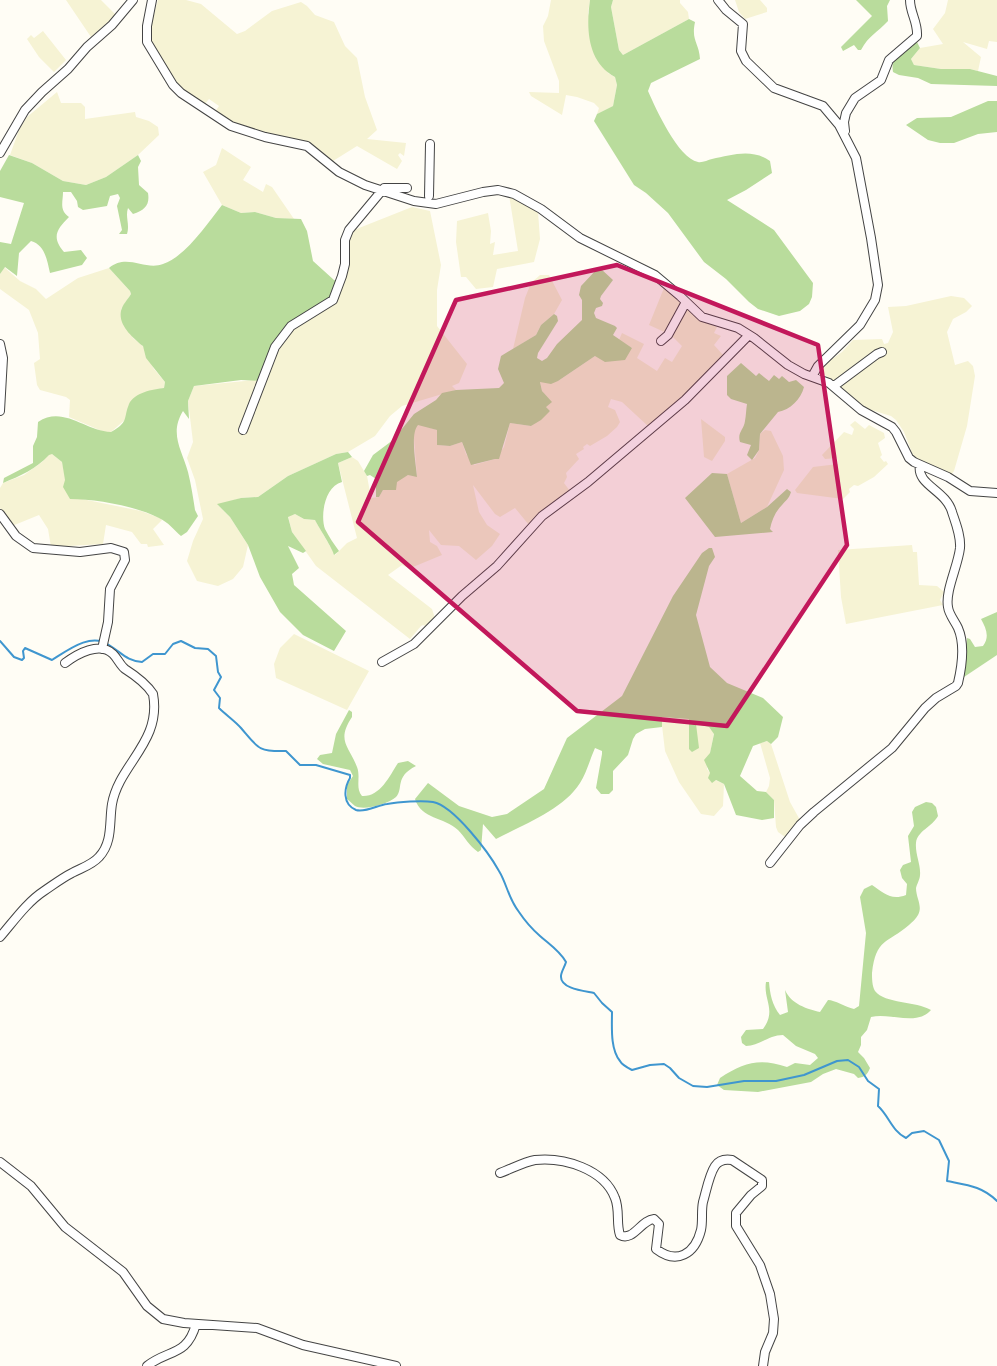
<svg xmlns="http://www.w3.org/2000/svg" width="997" height="1366" font-family="Spectral,serif">
  <rect width="100%" height="100%" fill="#fffdf5"/>
  <path fill="#f6f3d4" d="M66,0H101L116,15L91,37Z
    M158,0H186L201,4L237,34L245,31L272,11L301,2L307,6L315,15L334,22L345,46L357,58L365,97L377,130L367,139L406,143L404,156L400,153L398,155L402,161L397,169L357,146L333,161L314,146L274,136L226,120L215,112L219,106L209,99L204,105L184,90L173,78L152,43L149,32Z
    M551,0H590L588,13L608,73L615,77L617,85L613,106L597,114L599,108L594,103L577,97L566,95L562,115L531,96L529,92L559,93V81L544,41L543,26L548,16Z
    M613,0H680V3L688,12L689,19L623,55L619,50L611,7Z
    M735,0H760L767,8V12L745,19L739,12Z
    M948,0H997V42L989,41L987,49L963,42L981,57L978,71L970,69H941L914,65L911,59L920,48L943,44L933,29L945,13Z
    M43,31L66,60L54,72L39,57L27,39L31,35L34,38Z
    M57,92L61,103H81L85,107V119L135,112L136,117L149,121L158,127L159,135L138,155L106,177L86,185L63,181L32,163L10,155L19,130L27,117Z
    M222,148L251,167L243,180L263,192L266,184L272,187L294,219L276,218L255,212L241,213L222,205L203,172L216,165Z
    M509,195L538,212L540,239L534,262L497,269L493,287L476,289L466,277H461L456,242L457,221L488,213L491,231L490,244L495,242L493,255L518,251Z
    M412,207L430,211L441,265L437,290V326L467,364L459,383L452,386L456,390L402,406L390,416L375,436L348,452L336,454L288,476L258,497L241,498L218,505L230,517L248,545L243,567L233,579L218,586L197,581L187,561L193,541L203,519L195,480L187,458L193,442L188,401L194,386L255,380L287,333L334,302L348,236L354,230Z
    M4,267L20,281L36,289L46,299L78,278L109,268L130,291L131,294L121,309L133,338L143,346L154,369L165,382L164,388L157,389L129,404L127,418L111,432H104L69,417L70,400L66,397L40,390L37,385L34,363L40,359L38,333L29,310L0,289V274Z
    M540,275H549L562,300L554,314L541,325L536,335L513,349L525,298L531,283Z
    M664,288L680,300L699,320L717,327L714,333L721,336L714,345L724,356L700,381L649,427L622,402L611,399L608,407L615,410L620,422L617,427L607,436L590,446L587,444L583,447L584,449L576,454L579,459L566,473L567,477L564,483L570,491L544,509L529,525L515,508L500,517L495,514L473,485L479,512L487,525L500,534L492,546L476,560L459,546L441,545L429,530L430,542L437,546L442,555L413,567H406L402,565L388,575L432,609L435,618L425,626L423,625L421,626L410,639L316,566L292,532L288,516L295,514L304,519L315,520L335,555L347,543L357,538L338,463L352,457L358,461L367,476L371,498L379,497L383,490L400,479L408,475L417,476L414,439V429L418,424L437,430V445L450,446L462,442L466,454L474,465L495,459L504,447L510,423L531,426L550,411L546,407L547,398L542,391L540,382L558,381L595,356L632,348L619,340L622,333L644,344L637,358L657,371L665,358L672,362L682,346L671,335L649,325Z
    M951,296L964,298L972,306L966,312L953,319L947,332L955,365L968,361L973,366L975,376L967,426L954,471L951,475L914,458L904,432L896,420L891,416L868,409L861,404L820,371L821,367L842,352L853,340L882,339L884,344L888,343L893,332L888,307L906,306Z
    M701,419L725,437V441L712,461L704,457Z
    M855,421L865,429L869,425L884,433L885,438L878,443L882,455L880,457L884,462L886,461L888,464L874,477L858,486L854,485L849,489L850,492L843,499L797,493L795,490L813,467L838,464L837,458L825,459L822,455L844,432L852,435L854,429L850,425Z
    M765,430L771,431L783,456L784,470L767,507L741,523L727,474L755,458L759,450L760,434Z
    M49,454H52L62,462L70,499H82L141,511L160,518L162,520L153,529L164,545L148,547L147,544H141L132,532L106,525L103,544L51,547L48,529L39,515L12,526L0,508V488L3,483L24,475L42,462Z
    M912,545L913,552H917L919,585L937,586L944,592L940,600L943,605L846,624L841,597L838,550Z
    M294,634L369,671L347,710L276,678L274,664L280,648Z
    M661,717L689,719V749L695,724L709,727L714,733L707,769L710,773L709,778L712,782L715,780L724,784L723,806L714,816L701,814L679,782L665,751Z
    M768,741L771,744L790,802L800,820L785,837L778,832L776,827L774,800L766,792L769,786L770,778L760,743Z"/>
  <path fill="#b9dc9c" d="M590,0H613L611,7L619,50L623,55L689,19L695,22C691,41 699,42 700,59L651,83L648,91C656,109 678,158 698,162C702,163 708,160 712,159C731,155 752,148 770,161L772,173L746,190L727,200L774,230L813,283L812,297L809,304L800,311L779,316L758,309L749,302L726,279L704,262L668,213L646,193L634,185L594,121L597,114L613,106L617,85L615,77C587,62 586,28 590,0Z
    M856,0H890L887,6L888,21C877,33 869,35 861,50H858L854,45L843,51L841,47L872,16Z
    M917,42L920,48L911,59L914,65L941,69H970L997,76V86L931,84L918,78L899,75L893,72C890,56 905,50 917,42Z
    M988,101H997V132L978,134L954,143H940L928,140L906,125L917,118L951,117Z
    M9,155L32,163L63,181L86,185L106,177L138,155L141,161L138,167L139,185L148,193C150,205 145,210 133,214L128,208C125,217 130,224 127,234H119L122,230L117,206L120,198L118,194L110,196L107,206L83,210L78,207L77,201L71,192H63C63,202 59,210 69,217C57,229 51,237 64,252L81,250L87,258L82,265L50,273C47,260 45,245 31,241L19,253L17,276L5,267L0,274V242L11,244L24,203L0,197V171Z
    M222,205L241,213L255,212L276,218L301,219L307,231L313,261L334,280L341,282L334,302L300,322L283,339L264,381L241,380L194,386L188,401L189,419L183,411C169,434 182,450 188,472C191,484 193,497 195,510L198,516L187,532L181,536C174,530 168,522 159,518C136,506 95,499 70,499L63,487L65,480L62,462L52,454L49,455C36,469 20,476 3,483L4,478L33,463V446L37,437L38,422C63,405 85,431 111,432C129,422 123,419 129,404C134,393 153,389 164,388L165,382L146,358L143,346C133,338 118,325 121,311C122,305 128,299 131,294L130,291L109,268C127,253 145,271 163,264C186,256 207,224 222,205Z
    M597,269H601L613,280L601,296L600,299L603,303L602,306L596,308L594,313L596,318L615,326L617,328L613,335L632,348L625,360L605,362L595,356L558,381L551,384L540,382L542,391L552,402L546,407L550,411L541,420L531,426L510,423L499,459H495L471,465L462,442L450,446L437,445V430L418,425C410,434 416,463 417,477L408,475L397,482L396,490H383L379,497H376V479L370,475L367,476L364,471L373,455L393,440L414,414L436,400L442,393L456,390L499,388L504,383L498,369L501,356L536,335L541,325L554,314L557,316L558,321L538,353L537,358L542,361L547,358L557,344L582,320V300L579,295L581,286Z
    M741,363L756,376L759,373L769,381L774,375L779,379L782,376L789,382L796,380L804,387C801,399 790,410 778,412L760,434L759,450L752,460L747,455L751,445L740,442C737,432 744,430 745,421C746,416 746,410 747,404L731,399L727,395V376Z
    M348,452L352,457L338,463L342,482C325,486 320,515 325,529C329,537 334,544 339,551L334,555C333,549 319,528 315,520L304,519L295,514L288,517L292,532L306,551L303,553L288,546L299,568L292,574L294,585L346,631L334,651L303,635L280,612L260,577L248,545L230,517L217,504L241,498L258,497L288,476L336,454Z
    M712,473L727,474L741,523L767,507L787,489L791,492C789,499 786,500 782,505C775,512 772,520 770,529L773,532L715,537L685,498Z
    M709,548H712L715,557L709,566L696,615L710,667L727,683L763,698L783,717L778,737L771,744L767,741L753,746L740,776L757,791L766,792L774,800V818L762,820L736,815L724,784L716,780L712,783L708,778L710,773L704,760L710,753L714,734L709,727L696,724L699,748L692,752L689,749V719L662,717V727L645,729L636,734L633,739L628,755L613,771V790L609,794H601L596,788L602,754V751L595,748C590,759 587,772 580,783C563,810 524,824 496,839L483,824L481,850L478,852C469,846 465,837 458,830C444,817 421,819 415,799L428,783L459,806L492,817L507,814L544,789L567,738L622,696L673,596L702,553Z
    M997,612V655L964,677L967,638L970,639L975,647L983,646C990,637 986,628 981,619Z
    M349,710L352,712V717C336,741 349,746 357,767C361,777 355,788 362,796C380,797 389,777 398,763L408,761L416,766C394,777 404,789 396,797C388,804 364,811 355,806C352,804 350,801 347,799V785L353,776L350,770L323,764L317,759L320,755L332,753L336,734Z
    M926,802L932,803L936,807L938,816C932,827 917,831 916,843C915,854 921,865 920,875C920,879 917,884 916,888C916,898 923,906 918,915C916,919 912,922 909,925C887,944 876,938 872,973C872,978 872,986 875,991C885,1004 916,1001 931,1010C916,1027 890,1012 871,1017L867,1030L861,1037V1045L858,1052L864,1058L870,1068C867,1075 865,1077 858,1078L854,1074L836,1069L823,1074L811,1082L758,1092L724,1090L717,1085L720,1078C744,1062 760,1058 787,1067L795,1063L810,1065L818,1058L815,1054L796,1046L783,1035C769,1035 759,1046 746,1046L742,1043L741,1037L746,1030L763,1029C777,1010 763,1000 766,982H769C770,994 772,1005 780,1015L788,1012L785,990C791,1004 807,1009 820,1012L828,1000C835,1000 845,1007 854,1009L859,1006L866,933L860,897L864,889L872,885C884,893 891,901 906,895L907,884L902,878L900,870L903,865L911,862L908,836L914,826L912,812L915,807Z"/>
  <g fill="none" stroke-linecap="round" stroke-linejoin="round">
    <path stroke="#3f96cf" stroke-width="2" d="M0,641L14,657L22,660L24,658L23,651L25,648L52,660C68,650 91,632 109,645C122,653 127,661 142,662L153,654H165L173,644L181,641L195,648L208,649L216,656L218,672L221,677L214,690L220,698L219,708C226,715 235,721 241,728C258,748 258,752 286,751L300,765H316L350,775V778C344,788 342,804 356,810C365,813 378,805 387,804C398,802 422,800 433,802C454,806 489,853 499,871C507,884 508,898 519,912C525,921 532,929 540,936C549,944 560,951 566,962C565,966 561,972 561,976C560,989 585,991 594,993L602,1003L612,1012C612,1026 610,1049 620,1061C622,1065 628,1068 632,1070L650,1065L664,1064L670,1068L679,1078L693,1086L707,1087L744,1081H776L804,1075L837,1061L848,1060L859,1067L868,1081L879,1089L878,1106C889,1116 892,1131 906,1138L912,1133L924,1131L939,1140L949,1161L947,1181C967,1185 982,1186 997,1201"/>
    <defs>
      <path id="minor" d="M152,0L147,26V42L173,85L181,93L231,126L265,137L307,146L339,172L365,185L414,201L436,204L483,192L498,190L514,194L541,209L580,238L655,275L680,296L702,317L738,328L754,338L788,365L804,374L829,383L861,410L892,427L896,432L909,458L914,462L948,477L970,491L997,493
        M718,0L726,10L743,24L741,51L746,61L774,88L823,106L839,125L856,158L871,238L878,285L875,300L860,325L818,366L813,375
        M845,131L844,122L846,113L855,98L881,80L889,60L917,36C918,22 910,13 910,0
        M0,153L25,110L42,92L68,69L87,47L112,25L133,0
        M429,196L430,144
        M661,341L668,335L686,302
        M0,344L3,358L0,411
        M834,386L877,354L882,352
        M243,430L275,347L291,326L333,300L342,276L345,264V240L349,230L384,188H407
        M0,514L16,536L33,548L80,552L111,548L124,552L125,560L110,589L108,622L102,649
        M382,662L414,644L462,596L497,566L542,516L588,482L685,400L749,335
        M770,863L800,825L814,812L892,748L925,708L936,698L956,686L958,683C962,666 965,644 958,628C955,621 949,615 948,607C945,591 958,566 960,548C961,536 956,524 952,512C946,490 916,485 920,465
        M0,937C13,922 27,902 44,891C53,885 62,878 72,873C81,868 92,865 99,857C113,842 109,822 112,804C119,764 162,742 153,694C146,683 136,676 125,669C120,665 118,659 113,654C100,641 77,654 65,663
        M0,1162L31,1186L65,1227L123,1272L147,1306L163,1319L184,1323L257,1328L303,1345L396,1366
        M500,1173C511,1169 524,1162 535,1160C564,1157 604,1169 615,1198C620,1210 616,1223 620,1235C633,1242 641,1220 654,1219L659,1224L656,1249C677,1265 695,1254 701,1230C703,1221 701,1211 703,1202C706,1192 709,1175 715,1166C719,1160 726,1159 732,1160L762,1180V1186L751,1195L736,1213V1226L760,1265L770,1294L774,1319L773,1333L765,1352L763,1366
        M147,1366C168,1349 187,1357 196,1324"/>
    </defs>
    <use href="#minor" stroke="#444" stroke-width="10"/>
    <use href="#minor" stroke="#fff" stroke-width="8"/>
  </g>
  <path fill="#c2185b" fill-opacity="0.2" stroke="#c2185b" stroke-width="4.5" stroke-linejoin="round" d="M617,265L818,345L847,545L727,726L577,711L358,522L456,300Z"/>
</svg>
